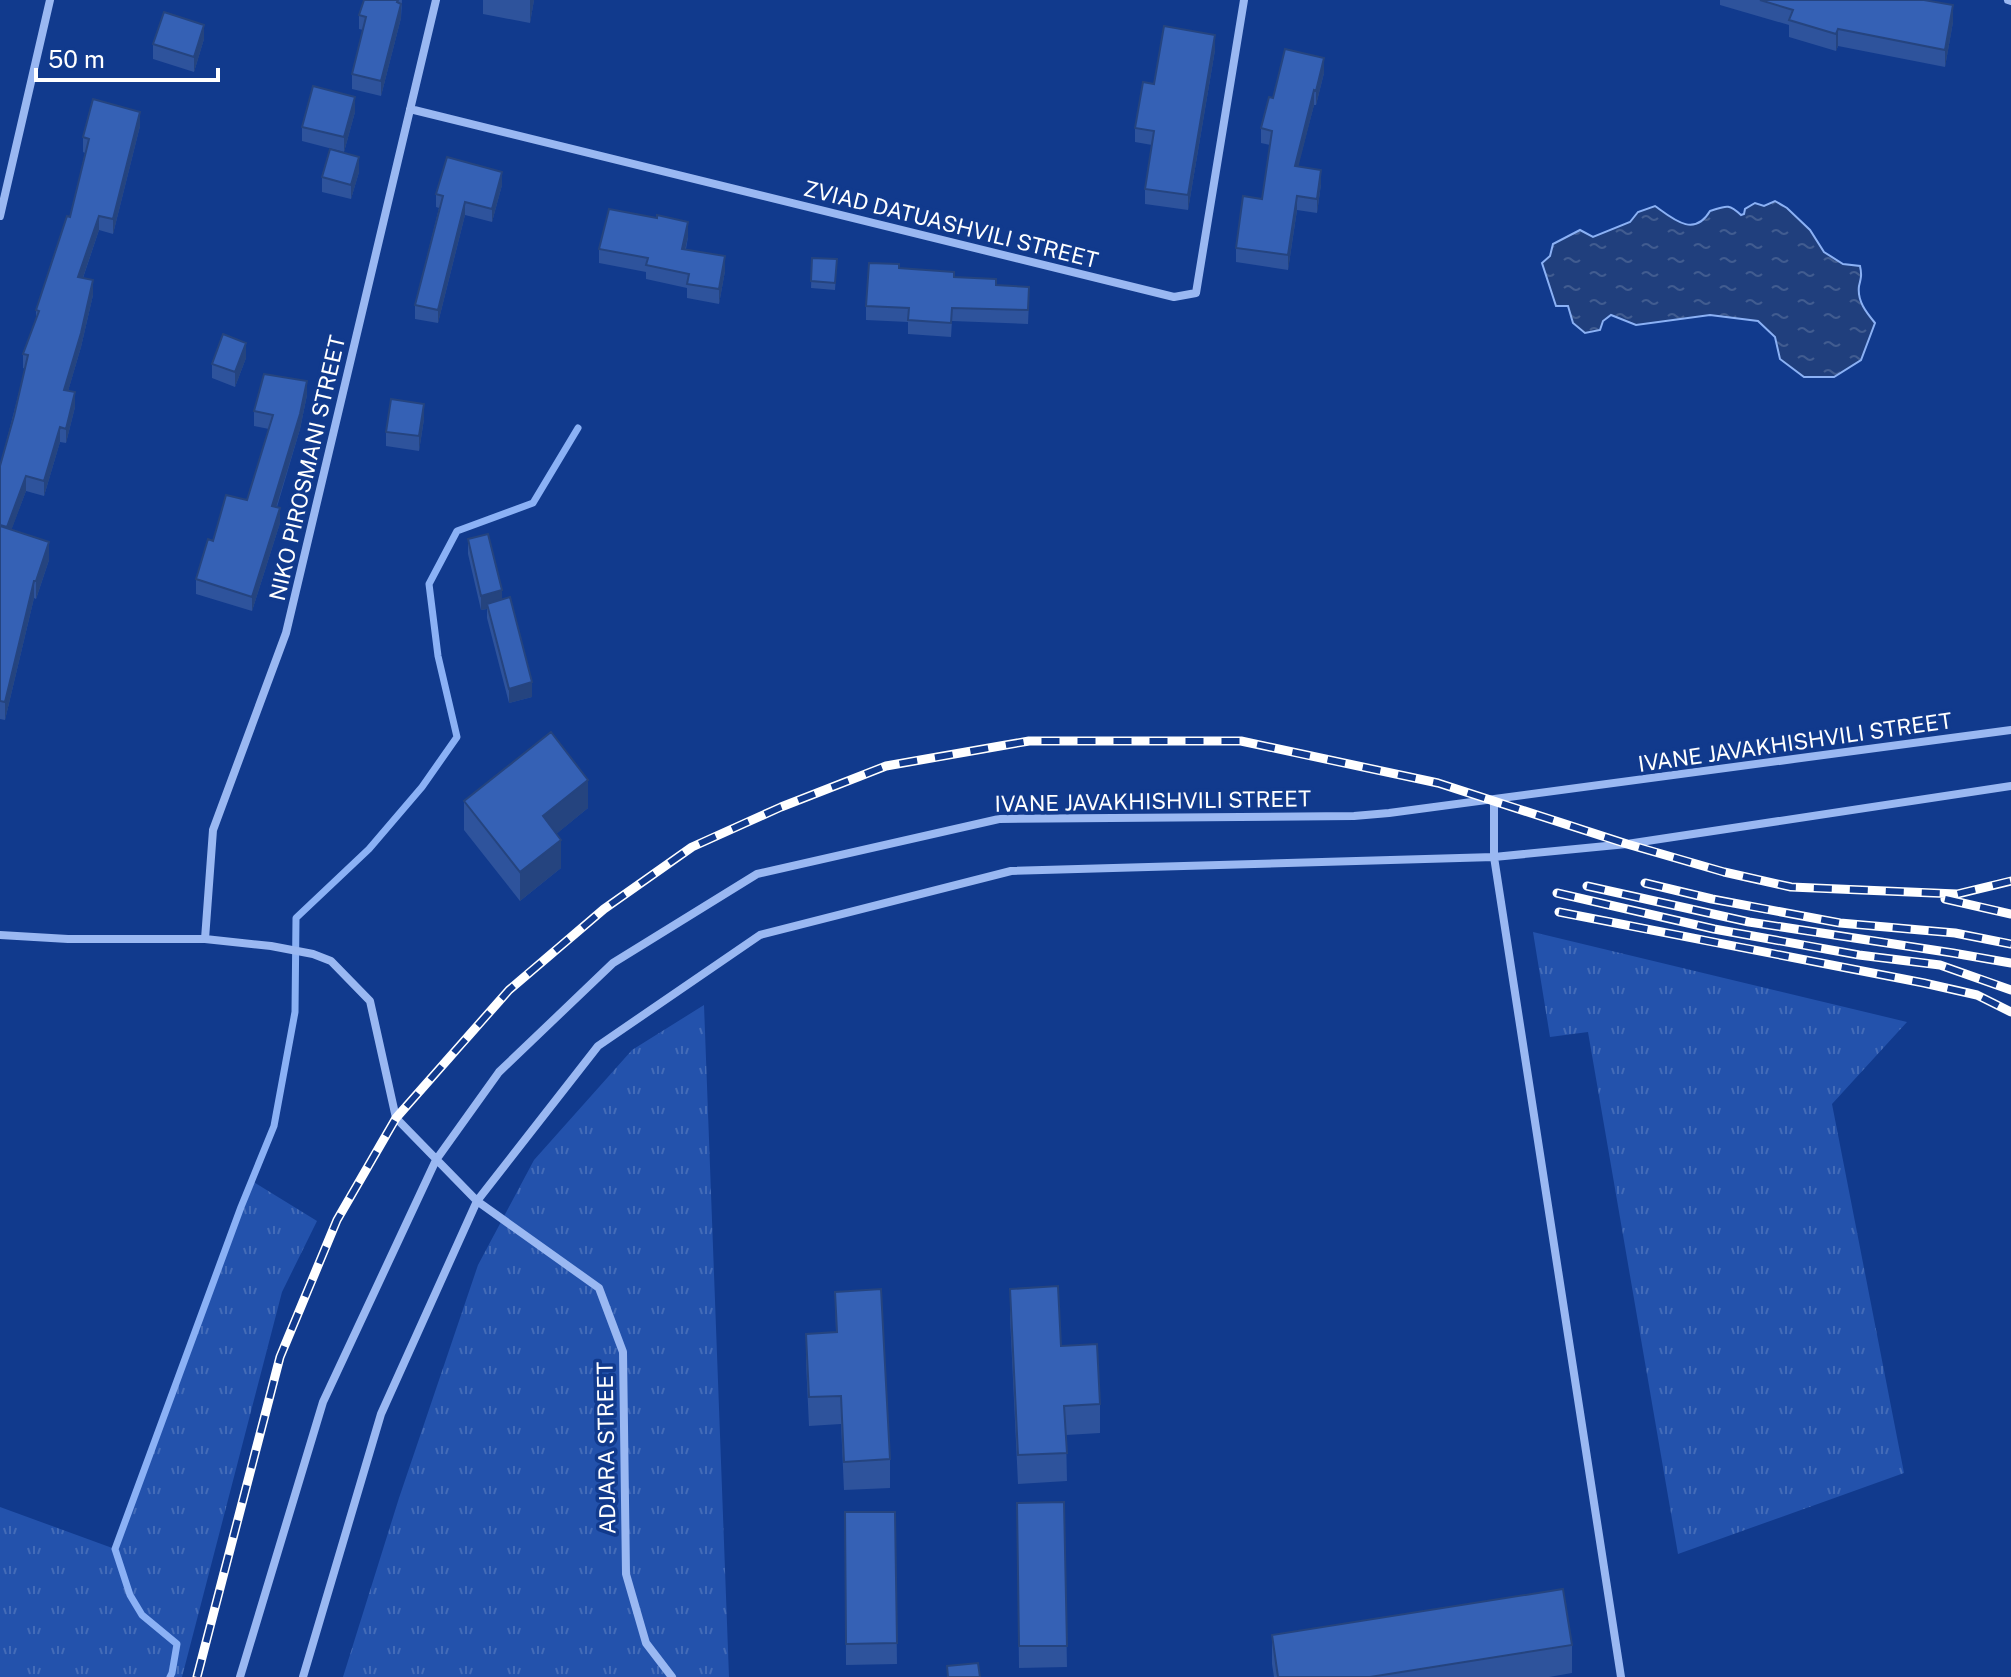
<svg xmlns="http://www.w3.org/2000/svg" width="2011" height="1677" font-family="'Public Sans',sans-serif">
  <defs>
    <pattern id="grass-tufts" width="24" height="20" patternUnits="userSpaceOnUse" patternTransform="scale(2)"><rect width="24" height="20" fill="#2352ac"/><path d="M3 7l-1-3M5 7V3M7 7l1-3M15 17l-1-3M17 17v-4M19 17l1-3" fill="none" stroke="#446cb8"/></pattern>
    <pattern id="water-ripples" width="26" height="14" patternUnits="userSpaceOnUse" patternTransform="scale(2)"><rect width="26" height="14" fill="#203f7d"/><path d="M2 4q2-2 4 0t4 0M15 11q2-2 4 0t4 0" fill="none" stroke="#415c90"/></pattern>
  </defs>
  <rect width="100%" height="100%" fill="#113a8d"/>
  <path fill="url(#grass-tufts)" d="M1533,932L1907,1022L1832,1104L1904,1473L1678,1554L1588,1032L1550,1037Z
    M704,1005L729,1677H343L399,1498L478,1265L534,1160L632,1050Z
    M252,1181L317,1221L282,1292L182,1677H0V1507L115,1549Z"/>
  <path fill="url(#water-ripples)" stroke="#8bb1f5" stroke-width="2" d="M1775,201L1787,208L1810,230L1824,252L1843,264L1860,266C1862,275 1861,278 1859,286C1857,301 1866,312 1875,323L1861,360L1834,377H1804L1780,359L1775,337L1758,321L1710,315L1636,325L1611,315L1603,321L1600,330L1585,333L1573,323L1568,306H1556L1542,263L1550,256L1553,244L1580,230L1593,237L1630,222L1638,212L1655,206C1673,219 1694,238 1710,211C1726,206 1728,203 1741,215L1744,214L1745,209L1755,203L1764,206Z"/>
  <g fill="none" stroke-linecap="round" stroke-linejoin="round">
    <path stroke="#8bb1f5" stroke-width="7" d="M170,1677L172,1673L177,1644L142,1615L130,1595L115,1549L241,1207L274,1126L295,1012L296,918L369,849L422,787L457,737L438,656L429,584L457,531L533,503L578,428"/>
    <path stroke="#9ab8f2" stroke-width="8" d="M2008,0L2011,1
      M410,109L1174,297L1196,293L1244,0
      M0,216L50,0
      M1494,801V857L1621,1677
      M0,935L68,939H205L271,946L313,954L331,961L370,1001L396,1118L477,1201L599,1288L623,1352L626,1574L646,1643L672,1677
      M205,939L213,830L286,633L436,0
      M240,1677L323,1402L436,1160L499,1072L613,963L757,874L999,819L1354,816L1389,813L2011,730
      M303,1677L381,1414L477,1201L598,1046L760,935L1011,871L1494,857L1627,844L2011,786"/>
    <defs>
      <path id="rail" d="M1645,883L1712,899L1840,923L1955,933L2011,944
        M1587,886L1749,922L1953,953L2011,963
        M1557,893L1714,929L1859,955L1940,965L2011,990
        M1945,899L2011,914
        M1559,912L1924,983L1977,995L2011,1012
        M197,1677L280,1357L337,1220L396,1118L509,990L604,909L692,847L781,807L886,766L1029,741H1241L1438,783L1627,844L1724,872L1791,887L1957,894L2011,881"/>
    </defs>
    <use href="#rail" stroke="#fff" stroke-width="9"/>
    <use href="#rail" stroke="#113a8d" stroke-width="6" stroke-dasharray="18" stroke-linecap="butt"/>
  </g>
  <path fill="#2e539c" d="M364,0H402L401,18L381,96L352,89V74L363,30L359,29V15Z
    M483,0H534L530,23L483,14Z
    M1720,0H1924L1953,22L1945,67L1838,46L1836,51L1789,37V25L1720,5Z
    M204,39L194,72L153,59V44Z
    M1215,50L1188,210L1145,204V189L1152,145L1135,142V128L1154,84Z
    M1324,73L1316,105H1314L1298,166L1321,184L1317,213L1297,210L1288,270L1236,262V248L1262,199L1270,145L1261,143V128Z
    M355,112L344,152L302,141V127Z
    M140,126L113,234L99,230L83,278L93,295L81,347L68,391L75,407L66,443L60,442L44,496L26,491L11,530L49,560L36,599L34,598L5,720L0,719V466L25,369L23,368V354L36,320V310L70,217L85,153L83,152V137Z
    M359,172L351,199L322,192V177Z
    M502,185L492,222L465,215L438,323L415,319V305L439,208L436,207V194Z
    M688,237L686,249L725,271L719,304L687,298V288L646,279V272L599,263V249Z
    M812,258L837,259L835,290L811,288Z
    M899,268L996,285L1029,301L1028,324L952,321L951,337L908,334V322L866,320V306Z
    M246,358L235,387L212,378V364Z
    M307,395L300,429L277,507L280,523L252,611L196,594V579L213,541L247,500L269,429L254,426V411Z
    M424,419L419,451L386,446V432Z
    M468,539L502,599L532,697L509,703L487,618V609L481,610L468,554Z
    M464,801L588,808L556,834L561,868L520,901L464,830Z
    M1010,1289L1100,1404V1433L1066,1435L1067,1481L1018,1484L1010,1317Z
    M835,1292L890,1459V1488L844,1490L841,1424L809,1426L806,1362V1334L836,1332Z
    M1064,1502L1067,1667L1019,1668L1017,1503Z
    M845,1512H895L897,1664L846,1665Z
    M1272,1635L1572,1645V1673L1549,1677H1274L1272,1664Z"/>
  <path fill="#25447f" d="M530,0H534L530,23Z
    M401,4V18L381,96V81Z
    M1953,5V22L1945,67V50Z
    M204,25V39L194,72V57Z
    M1838,29V46L1836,51V34Z
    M1215,35V50L1188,210V195Z
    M1324,58V73L1316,105V91Z
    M1314,90V105L1295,180V166Z
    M355,97V112L344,152V137Z
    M140,112V126L113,234V219Z
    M359,157V172L351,199V185Z
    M1321,170V184L1317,213V199Z
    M502,172V185L492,222V209Z
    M1297,196V210L1288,270V255Z
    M465,202V215L438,323V310Z
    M99,216V230L78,292V277Z
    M688,222V237L682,263V249Z
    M725,256V271L719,304V289Z
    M93,280V295L81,347L64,405V390Z
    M246,343V358L235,387V372Z
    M307,381V395L300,429L272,521V506Z
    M75,392V407L66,443V429Z
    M424,404V419L419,451V436Z
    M60,427V442L44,496V481Z
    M26,476V491L7,542V527Z
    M280,508V523L252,611V597Z
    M49,542V560L36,599V581Z
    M34,581V598L5,720V702Z
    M502,590V605L487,604V609L481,610V596Z
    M532,682V697L509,703V689Z
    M588,780V808L543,845V816Z
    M561,840V868L520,901V872Z"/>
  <path fill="#3561b5" stroke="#25447f" stroke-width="2" d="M364,0H398L397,2L401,4L381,81L352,74L366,17L359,15Z
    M1760,0H1924L1953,5L1945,50L1838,29L1836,34L1789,20L1793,10Z
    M164,12L204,25L194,57L153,44Z
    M1164,26L1215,35L1188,195L1145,189L1154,131L1135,128L1143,82L1154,84Z
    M1285,49L1324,58L1316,91L1314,90L1295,166L1321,170L1317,199L1297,196L1288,255L1236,248L1243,196L1262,199L1272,131L1261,128L1269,97L1273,98Z
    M313,86L355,97L344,137L302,127Z
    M93,99L140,112L113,219L99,216L78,277L93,280L81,333L64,390L75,392L66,429L60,427L44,481L26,476L7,527L0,525V466L14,416L28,355L23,354L39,311L36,310L67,216L70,217L89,139L83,137Z
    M330,149L359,157L351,185L322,177Z
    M447,157L502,172L492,209L465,202L438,310L415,305L443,196L436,194Z
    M609,209L657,218V215L688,222L682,249L725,256L719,289L687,284L689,274L646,265L648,258L599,249Z
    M812,258L837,259L835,283L811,281Z
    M869,263L899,264V268L954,272V277L996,279V285L1029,287L1028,310L952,308L951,323L908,320L909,308L866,306Z
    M223,334L246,343L235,372L212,364Z
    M264,374L307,381L300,414L272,506L280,508L252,597L196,579L208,539L213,541L226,495L247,500L273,415L254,411Z
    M391,399L424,404L419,436L386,432Z
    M0,526L49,542L36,581H34L5,702L0,701Z
    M488,534L502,590L481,596L468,539Z
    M510,597L532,682L509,689L487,604Z
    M551,732L588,780L543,816L561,840L520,872L464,801Z
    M1058,1286L1061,1346L1097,1344L1100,1404L1064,1406L1067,1453L1018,1455L1010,1289Z
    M881,1289L890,1459L844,1462L841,1396L809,1397L806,1334L837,1332L835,1292Z
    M1064,1502L1067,1646H1019L1017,1503Z
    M845,1512H895L897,1643L846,1644Z
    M1563,1589L1572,1645L1370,1677H1278L1272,1635Z
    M978,1663L980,1677H948L947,1666Z"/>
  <g text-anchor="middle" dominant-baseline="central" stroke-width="7" stroke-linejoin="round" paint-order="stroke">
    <g font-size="22" fill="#fff" stroke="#113a8d">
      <text transform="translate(951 224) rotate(14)">ZVIAD DATUASHVILI STREET</text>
      <text transform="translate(307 468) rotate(-77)">NIKO PIROSMANI STREET</text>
      <text transform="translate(1795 742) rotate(-8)">IVANE JAVAKHISHVILI STREET</text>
      <text transform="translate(1153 801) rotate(-1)">IVANE JAVAKHISHVILI STREET</text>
      <text transform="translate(606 1448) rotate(-91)">ADJARA STREET</text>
    </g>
  </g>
  <path d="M36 68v12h182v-12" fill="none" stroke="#ffffff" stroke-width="4"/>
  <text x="48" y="68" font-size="24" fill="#ffffff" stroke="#113a8d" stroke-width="6" paint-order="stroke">50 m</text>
</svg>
